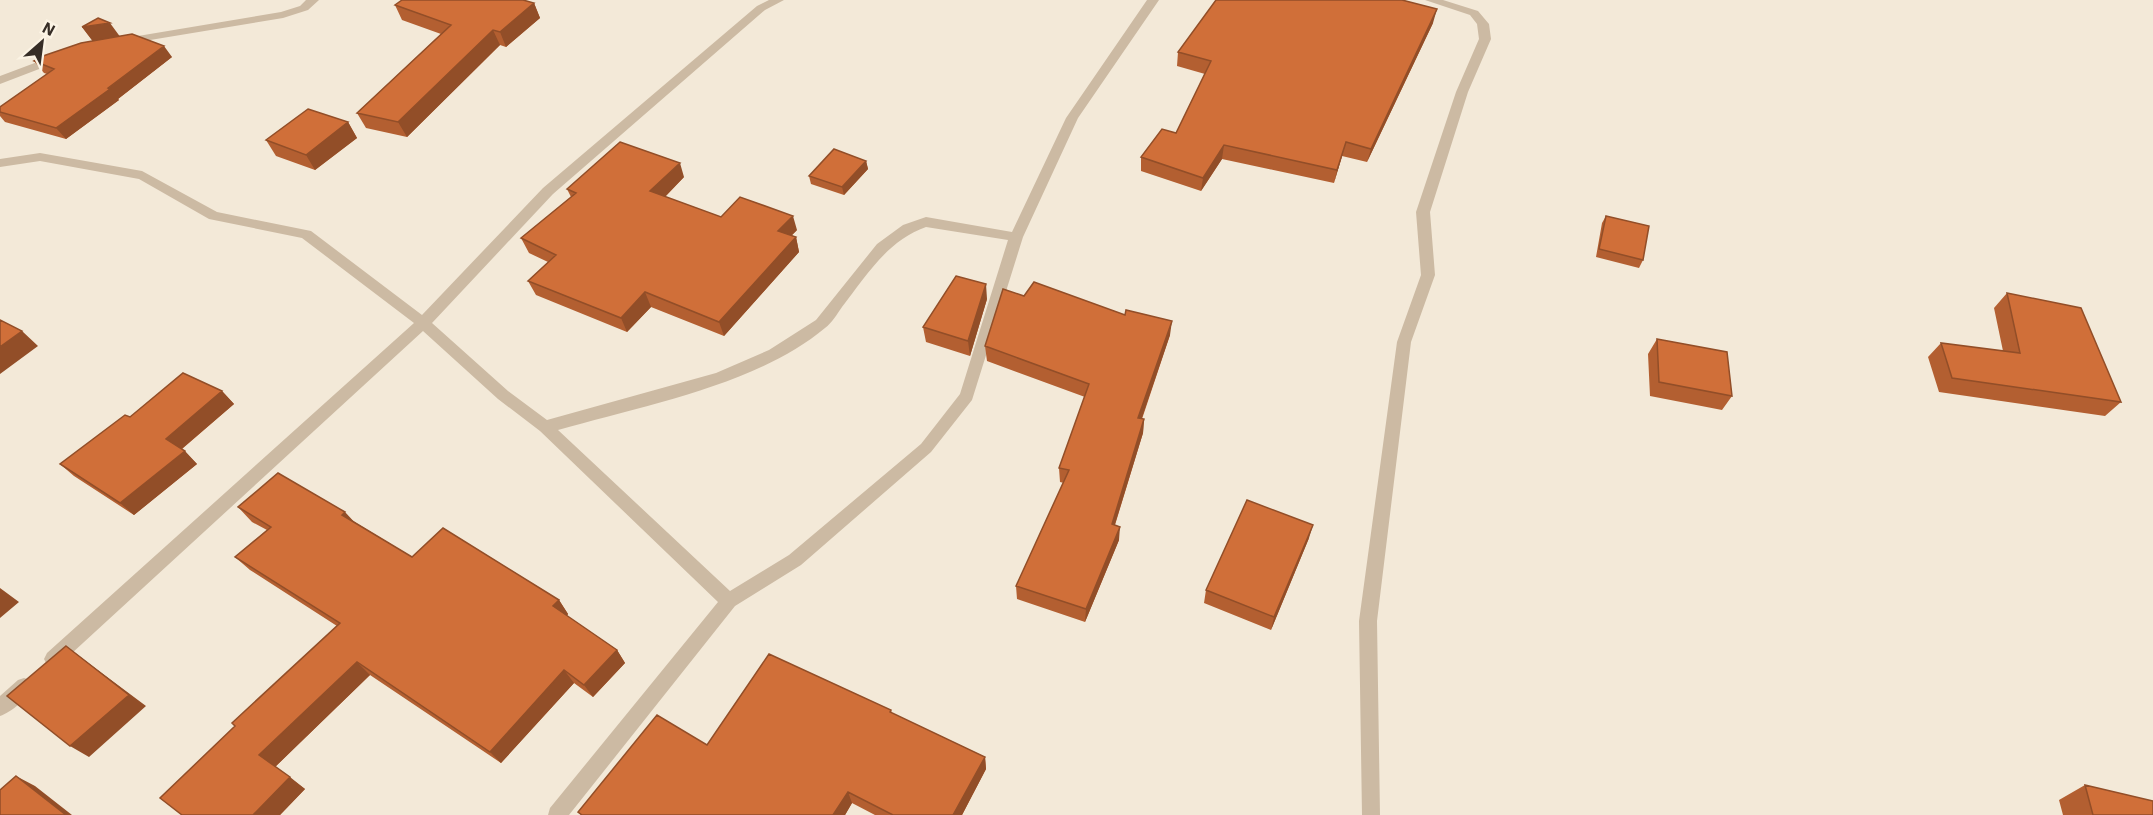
<svg xmlns="http://www.w3.org/2000/svg" width="2153" height="815" font-family="'IBM Plex Sans',sans-serif">
  <rect width="100%" height="100%" fill="#f3e9d8"/>
  <g fill="none" stroke-linecap="round" stroke-linejoin="round">
    <path fill="#ccbaa3" fill-rule="evenodd" d="M306,0H319L308,10L283,18L126,44L120,41L126,38L281,12L300,6Z
      M769,0H784L765,10L553,194L432,323L508,391L547,420L716,373L769,350L816,320L877,244L903,225L926,217L1012,232L1066,118L1147,0H1159L1078,118L1023,237L972,400L931,452L801,565L735,606L569,815H548L550,808L718,602L540,431L498,399L423,331L59,665L53,667L47,665L44,659L47,653L414,323L302,238L209,219L139,179L40,161L0,167V159L40,153L142,171L217,212L311,231L422,315L543,188L757,6ZM926,227L1008,240L960,394L921,444L789,555L730,591L558,430C642,406 757,385 825,328C832,323 837,314 842,307C866,276 888,240 926,227Z
      M1425,0H1443L1478,11L1489,24L1491,39L1468,92L1430,212L1435,275L1411,342L1377,621L1380,815H1362L1359,621L1397,342L1421,275L1416,212L1456,92L1479,39L1477,24L1470,15Z
      M56,55L62,59L60,61L0,84V76Z
      M24,678L30,680L33,686C28,698 12,712 0,716V696L18,680Z"/>
  </g>
  <path fill="#b35f31" d="M534,3L540,18L506,47L500,45L407,137L366,128L357,113L441,34L402,20L395,5Z
    M1433,23L1367,162L1342,156L1334,183L1222,159L1201,191L1141,171V157L1176,133L1205,74L1177,66L1178,52Z
    M82,27L120,36L172,57L118,99L119,100L66,139L5,122L0,116V107L47,74L44,73L34,61L93,41Z
    M348,122L357,138L315,170L276,156L266,140Z
    M866,161L868,169L844,195L811,184L809,176Z
    M684,177L665,197L721,217L797,230L791,236L796,237L799,252L724,336L651,307L627,332L536,295L528,281L548,262L529,253L521,238L571,197L567,189Z
    M1606,216L1643,260L1639,268L1596,257L1602,223Z
    M2007,293L2121,402L2105,416L1939,392L1928,357L1941,343L2003,351L1994,308Z
    M987,299L970,356L926,342L923,327Z
    M1170,335L1142,419H1144L1143,433L1115,525L1119,540L1085,622L1017,599L1016,586L1064,483L1060,482L1059,468L1085,397L987,361L985,346Z
    M1657,339L1732,396L1722,410L1650,396L1648,354Z
    M222,391L234,404L182,449L197,464L134,515L74,476L60,464L130,417Z
    M238,507L353,521L412,557L559,600L568,614L567,616L617,650L625,663L593,697L574,683L501,763L370,675L275,767L305,789L280,815H182L235,726L337,626L250,570L235,557L267,530L252,522Z
    M1309,538L1271,630L1204,603L1206,590Z
    M891,710L892,713L985,757L986,769L962,815H875L852,803L845,815H581L578,812L707,745Z
    M2085,785L2153,815H2063L2059,800Z"/>
  <path fill="#924e28" d="M534,3L540,18L506,47L500,32Z
    M1437,9L1433,23L1367,162L1371,149Z
    M110,23L121,38L94,43L82,27Z
    M493,30L500,45L407,137L398,122Z
    M164,46L172,57L118,99L119,100L66,139L56,128Z
    M348,122L357,138L315,170L306,155Z
    M1346,142L1342,156L1334,183L1337,170Z
    M1224,145L1222,159L1201,191L1203,178Z
    M866,161L868,169L844,195L842,187Z
    M680,163L684,177L656,206L650,191Z
    M793,216L797,230L782,245L778,231Z
    M796,237L799,252L724,336L719,322Z
    M986,284L987,299L970,356L968,341Z
    M645,292L651,307L627,332L621,318Z
    M1172,321L1170,335L1137,432L1138,418Z
    M22,331L38,346L0,374V347Z
    M222,391L234,404L178,452L166,439Z
    M1144,419L1143,433L1111,537L1112,524Z
    M185,451L197,464L134,515L120,503Z
    M345,512L358,526L342,515Z
    M1313,525L1309,538L1271,630L1274,617Z
    M1120,527L1119,540L1085,622L1086,609Z
    M0,588L19,602L0,618Z
    M559,600L568,614L563,620L553,606Z
    M66,646L83,659L146,706L89,757L70,746Z
    M617,650L625,663L593,697L584,685Z
    M357,662L370,675L275,767L259,755Z
    M564,670L574,683L501,763L490,752Z
    M985,757L986,769L962,815H953Z
    M16,776L35,786L72,815H66Z
    M290,777L305,789L280,815H253Z
    M848,792L852,803L845,815H833Z"/>
  <path fill="#d06f39" stroke="#924e28" stroke-width="1.5" d="M402,0H523L534,3L500,32L493,30L398,122L357,113L451,25L395,5Z
    M1216,0H1402L1437,9L1371,149L1346,142L1337,170L1224,145L1203,178L1141,157L1162,129L1176,133L1211,61L1178,52Z
    M98,18L110,23L82,27Z
    M132,34L164,46L108,88L110,89L56,128L0,112V107L54,69L34,61L43,56L81,43Z
    M308,109L348,122L306,155L266,140Z
    M620,142L680,163L650,191L721,217L740,197L793,216L778,231L796,237L719,322L645,292L621,318L528,281L556,255L521,238L576,193L567,189Z
    M834,149L866,161L842,187L809,176Z
    M1606,216L1649,226L1643,260L1599,249Z
    M956,276L986,284L968,341L923,327Z
    M1034,282L1125,315L1126,310L1172,321L1138,418L1144,419L1112,524L1120,527L1086,609L1016,586L1069,470L1059,468L1089,384L985,346L1003,289L1024,296Z
    M2007,293L2081,308L2121,402L1952,378L1941,343L2020,353Z
    M0,320L22,331L0,347Z
    M1657,339L1727,352L1732,396L1659,382Z
    M183,373L222,391L166,439L185,451L120,503L60,464L125,415L130,417Z
    M278,473L345,512L342,515L412,557L443,528L559,600L553,606L617,650L584,685L564,670L490,752L357,662L259,755L290,777L253,815H182L160,798L235,726L232,723L340,623L235,557L271,527L238,507Z
    M1247,500L1313,525L1274,617L1206,590Z
    M66,646L129,695L70,746L7,696Z
    M769,654L891,710L890,712L985,757L953,815H893L848,792L833,815H582L578,812L657,715L707,745Z
    M16,776L66,815H0V790Z
    M2085,785L2153,801V815H2093Z"/>
  <g transform="translate(42 42) rotate(28)" stroke="#fbf3e4" stroke-width="4.5" paint-order="stroke">
  <path d="M0-4.5L10 22L0 15L-10 22Z" fill="#362d26"/>
  <text y="-9" font-size="16" font-weight="bold" text-anchor="middle" fill="#362d26">N</text>
  </g>
</svg>
